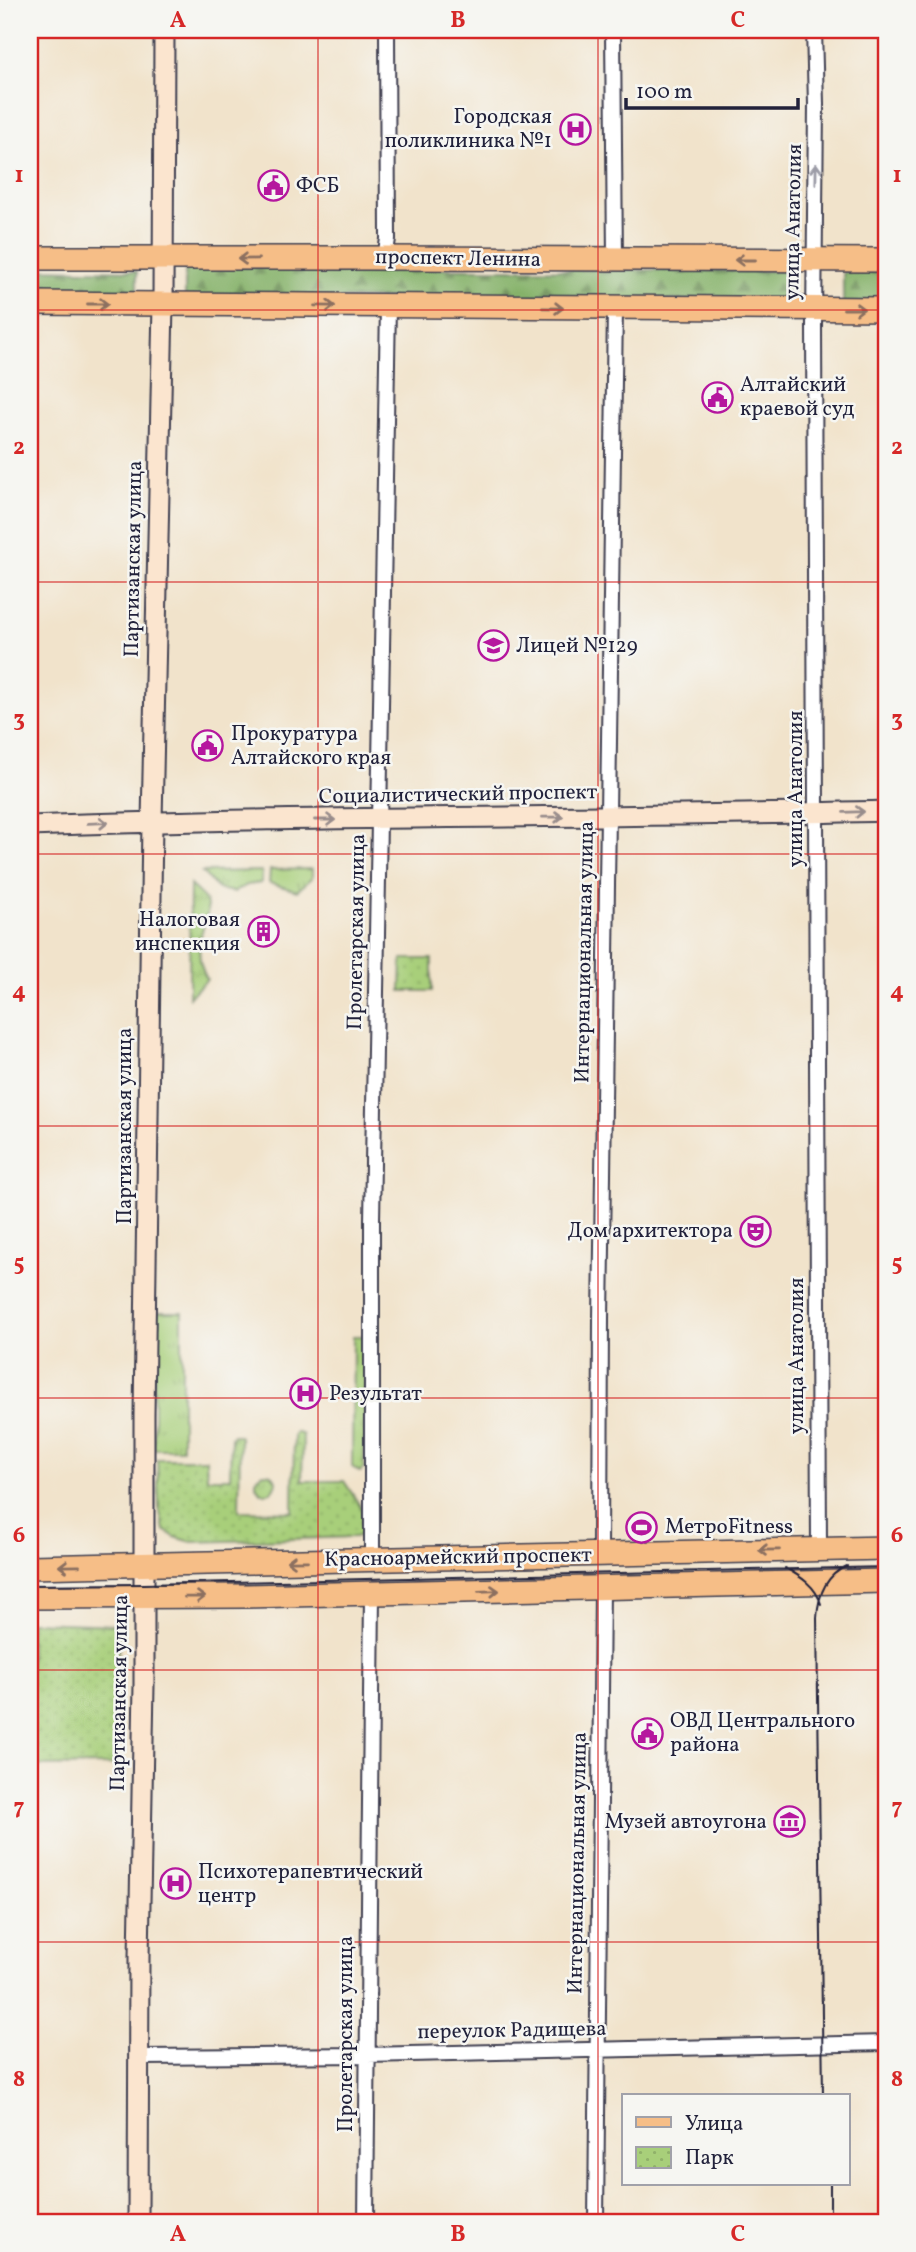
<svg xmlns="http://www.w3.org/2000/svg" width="916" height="2252" font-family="Vollkorn,serif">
  <defs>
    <pattern id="grass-tufts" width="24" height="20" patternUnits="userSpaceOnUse" patternTransform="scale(1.75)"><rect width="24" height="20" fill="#a8cf7a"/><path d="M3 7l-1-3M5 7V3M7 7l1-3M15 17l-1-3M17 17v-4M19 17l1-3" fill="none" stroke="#90b16a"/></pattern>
    <pattern id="forest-firs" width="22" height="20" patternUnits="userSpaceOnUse" patternTransform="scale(1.75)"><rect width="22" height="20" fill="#86b26a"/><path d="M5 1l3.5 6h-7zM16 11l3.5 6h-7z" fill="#6d9058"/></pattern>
    <pattern id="park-dots" width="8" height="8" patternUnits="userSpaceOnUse" patternTransform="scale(1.75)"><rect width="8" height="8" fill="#a8cf7a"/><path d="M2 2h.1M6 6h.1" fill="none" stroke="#90b16a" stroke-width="1.8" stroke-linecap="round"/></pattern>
  </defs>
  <rect width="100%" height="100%" fill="#f6f6f2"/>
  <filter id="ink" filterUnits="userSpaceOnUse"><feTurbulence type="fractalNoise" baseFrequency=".0143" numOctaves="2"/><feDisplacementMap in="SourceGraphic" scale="14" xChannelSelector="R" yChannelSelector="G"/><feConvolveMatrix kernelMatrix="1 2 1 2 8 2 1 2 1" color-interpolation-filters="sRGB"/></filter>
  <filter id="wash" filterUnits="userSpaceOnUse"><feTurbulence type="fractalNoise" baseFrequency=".00686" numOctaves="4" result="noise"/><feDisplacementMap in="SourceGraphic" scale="28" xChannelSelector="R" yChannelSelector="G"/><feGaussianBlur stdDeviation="1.57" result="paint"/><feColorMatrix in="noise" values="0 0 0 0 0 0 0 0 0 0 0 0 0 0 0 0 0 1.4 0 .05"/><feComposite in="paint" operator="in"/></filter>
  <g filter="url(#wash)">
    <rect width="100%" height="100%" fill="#f1e3cb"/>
    <path fill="url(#grass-tufts)" stroke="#65785a" stroke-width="2" d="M312,869V878L297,891L269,883L270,870Z
      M262,871L261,883L247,885L234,892L218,889L202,872Z
      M190,885C195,890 203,896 206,902C211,915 201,928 200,940C198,954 200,967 207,979L189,997Z
      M154,1312H182V1449H154Z
      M353,1336H365L364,1468L360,1472L352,1467Z
      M256 1483a10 10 0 1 1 20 0a10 10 0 1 1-20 0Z"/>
    <path fill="url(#forest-firs)" stroke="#546a52" stroke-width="2" d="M185,267L792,271V301L185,297Z
      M30,269L137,271V297L30,295Z
      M843,272H886V303H843Z"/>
    <path fill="url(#park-dots)" stroke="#65785a" stroke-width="2" d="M402,959H432V991H401Z
      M296,1432L303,1435L302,1481H344L362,1509V1535L355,1537L192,1542L175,1537L164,1530L159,1508L157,1459H206L207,1478H230L231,1438L233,1435H238L240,1437L239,1511L293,1512L294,1435Z
      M30,1622L119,1625L115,1765L30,1766Z"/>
  </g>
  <g filter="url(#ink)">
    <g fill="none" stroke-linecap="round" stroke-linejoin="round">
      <defs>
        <path id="street" d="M613,30L615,260
          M814,30L816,104L814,325L819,1549
          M385,258L388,239L387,30
          M600,1554L601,1319L615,308
          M372,1559V1221L388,306
          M139,2057L367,2055L886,2043
          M366,2222L372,1593
          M596,2222L602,1588"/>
        <path id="secondary" d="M30,826C315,815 601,819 886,811
          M138,2222L139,1958L144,1685V1415L152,821L163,304L164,30"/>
        <path id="primary" d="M30,258H385L886,260
          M30,303L886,309
          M30,1567L886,1548
          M30,1597L247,1596L886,1581"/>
      </defs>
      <use href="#street" stroke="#413f51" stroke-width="18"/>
      <use href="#secondary" stroke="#413f51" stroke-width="23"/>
      <use href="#primary" stroke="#413f51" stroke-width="26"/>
      <use href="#street" stroke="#fff" stroke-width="14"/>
      <use href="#secondary" stroke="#fbe5cf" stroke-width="19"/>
      <use href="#primary" stroke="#f6be87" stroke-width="23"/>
      <path stroke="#22223b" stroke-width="2" d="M785,1568C800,1576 816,1586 821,1604
        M30,1585L144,1584L886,1567
        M823,2096L817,1618C818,1596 826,1575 847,1566
        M830,2184V2222"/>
    </g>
    <defs><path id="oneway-shaft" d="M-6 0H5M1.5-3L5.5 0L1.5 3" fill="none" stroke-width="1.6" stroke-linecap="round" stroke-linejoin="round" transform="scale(1.75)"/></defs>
    <use stroke="#9c9ca7" href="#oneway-shaft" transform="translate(816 174) rotate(-89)"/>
    <g stroke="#8c7061">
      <use href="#oneway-shaft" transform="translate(248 259) rotate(179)"/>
      <use href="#oneway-shaft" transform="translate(745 260) rotate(-180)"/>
      <use href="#oneway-shaft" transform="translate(98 304)"/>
      <use href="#oneway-shaft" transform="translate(325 306) rotate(1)"/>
      <use href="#oneway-shaft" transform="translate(553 308) rotate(1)"/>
      <use href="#oneway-shaft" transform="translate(854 309)"/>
      <use href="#oneway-shaft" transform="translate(769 1550) rotate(179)"/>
      <use href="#oneway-shaft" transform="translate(297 1561) rotate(179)"/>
      <use href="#oneway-shaft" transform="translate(69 1566) rotate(179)"/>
      <use href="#oneway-shaft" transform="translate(489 1591) rotate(-2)"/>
      <use href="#oneway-shaft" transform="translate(195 1597) rotate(-1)"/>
    </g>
    <g stroke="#998d8c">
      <use href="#oneway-shaft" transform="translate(854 812) rotate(-2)"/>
      <use href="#oneway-shaft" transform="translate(553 817) rotate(-1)"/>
      <use href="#oneway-shaft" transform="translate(325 820)"/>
      <use href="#oneway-shaft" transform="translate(98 823) rotate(-2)"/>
    </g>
  </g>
  <path fill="none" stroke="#d62828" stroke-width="2" stroke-opacity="0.55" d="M318,30V2222M598,30V2222M30,310H886M30,582H886M30,854H886M30,1126H886M30,1398H886M30,1670H886M30,1942H886"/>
  <defs>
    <symbol id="hospital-ring" viewBox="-11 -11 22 22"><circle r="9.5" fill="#f6f6f2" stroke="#b5179e" stroke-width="1.5"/><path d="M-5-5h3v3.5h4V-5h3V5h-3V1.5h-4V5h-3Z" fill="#b5179e"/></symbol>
    <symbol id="civic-ring" viewBox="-11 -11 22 22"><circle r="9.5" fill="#f6f6f2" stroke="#b5179e" stroke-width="1.5"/><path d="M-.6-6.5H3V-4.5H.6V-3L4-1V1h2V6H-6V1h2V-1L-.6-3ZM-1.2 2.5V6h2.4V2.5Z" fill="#b5179e"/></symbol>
    <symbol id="school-ring" viewBox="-11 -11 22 22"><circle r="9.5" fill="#f6f6f2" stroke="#b5179e" stroke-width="1.5"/><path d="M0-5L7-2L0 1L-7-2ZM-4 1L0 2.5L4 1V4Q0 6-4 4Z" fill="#b5179e"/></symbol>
    <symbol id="building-ring" viewBox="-11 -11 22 22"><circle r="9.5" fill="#f6f6f2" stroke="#b5179e" stroke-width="1.5"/><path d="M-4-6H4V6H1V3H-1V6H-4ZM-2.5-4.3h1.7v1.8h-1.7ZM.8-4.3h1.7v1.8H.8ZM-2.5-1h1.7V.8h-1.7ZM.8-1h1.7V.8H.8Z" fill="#b5179e"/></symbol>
    <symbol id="theatre-ring" viewBox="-11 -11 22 22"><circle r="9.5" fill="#f6f6f2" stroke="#b5179e" stroke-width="1.5"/><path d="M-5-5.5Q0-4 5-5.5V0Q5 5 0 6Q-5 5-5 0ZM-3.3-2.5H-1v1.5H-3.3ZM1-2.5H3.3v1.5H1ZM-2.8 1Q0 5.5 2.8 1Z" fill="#b5179e"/></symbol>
    <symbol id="stadium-ring" viewBox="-11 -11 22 22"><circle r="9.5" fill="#f6f6f2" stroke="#b5179e" stroke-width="1.5"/><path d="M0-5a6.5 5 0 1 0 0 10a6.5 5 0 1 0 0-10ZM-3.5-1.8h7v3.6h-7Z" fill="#b5179e"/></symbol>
    <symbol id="museum-ring" viewBox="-11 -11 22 22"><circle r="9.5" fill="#f6f6f2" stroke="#b5179e" stroke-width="1.5"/><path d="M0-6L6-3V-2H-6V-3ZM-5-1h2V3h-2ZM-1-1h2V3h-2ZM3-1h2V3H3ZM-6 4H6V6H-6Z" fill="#b5179e"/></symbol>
  </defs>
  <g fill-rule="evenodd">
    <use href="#hospital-ring" x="558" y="112" width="35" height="35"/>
    <use href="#civic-ring" x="256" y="168" width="35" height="35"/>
    <use href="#civic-ring" x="700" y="380" width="35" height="35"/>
    <use href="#school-ring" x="476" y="628" width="35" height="35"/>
    <use href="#civic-ring" x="190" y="728" width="35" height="35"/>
    <use href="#building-ring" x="246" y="914" width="35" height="35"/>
    <use href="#theatre-ring" x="738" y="1214" width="35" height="35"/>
    <use href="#hospital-ring" x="288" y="1376" width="35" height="35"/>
    <use href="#stadium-ring" x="624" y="1510" width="35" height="35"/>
    <use href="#civic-ring" x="630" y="1716" width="35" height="35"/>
    <use href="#museum-ring" x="772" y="1804" width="35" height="35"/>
    <use href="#hospital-ring" x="158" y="1866" width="35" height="35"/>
  </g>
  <g text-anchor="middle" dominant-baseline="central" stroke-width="5" stroke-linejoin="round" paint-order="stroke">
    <g font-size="21" fill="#22223b" stroke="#f6f6f2" text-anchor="start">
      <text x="552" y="117" text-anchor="end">Городская<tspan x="552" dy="24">поликлиника №1</tspan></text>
      <text x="296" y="186">ФСБ</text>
      <text x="740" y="385">Алтайский<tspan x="740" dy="24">краевой суд</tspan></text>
      <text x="516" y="646">Лицей №129</text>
      <text x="231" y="734">Прокуратура<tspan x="231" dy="24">Алтайского края</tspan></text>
      <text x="240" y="920" text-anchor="end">Налоговая<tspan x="240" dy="24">инспекция</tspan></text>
      <text x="733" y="1231" text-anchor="end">Дом архитектора</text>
      <text x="329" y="1394">Результат</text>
      <text x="665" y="1527">МетроFitness</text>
      <text x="670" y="1721">ОВД Центрального<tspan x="670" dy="24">района</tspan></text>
      <text x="767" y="1822" text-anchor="end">Музей автоугона</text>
      <text x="198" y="1872">Психотерапевтический<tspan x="198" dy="24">центр</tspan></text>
    </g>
    <g font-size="21" fill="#22223b" stroke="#f6f6f2">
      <text transform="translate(794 222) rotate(-89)">улица Анатолия</text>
      <text transform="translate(458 259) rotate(1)">проспект Ленина</text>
      <text transform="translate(134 559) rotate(-89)">Партизанская улица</text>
      <text transform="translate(796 789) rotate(-90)">улица Анатолия</text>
      <text transform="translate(458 795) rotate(-1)">Социалистический проспект</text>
      <text transform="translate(357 932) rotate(-89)">Пролетарская улица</text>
      <text transform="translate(585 952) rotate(-89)">Интернациональная улица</text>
      <text transform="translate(125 1126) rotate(-90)">Партизанская улица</text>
      <text transform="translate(797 1356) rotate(-90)">улица Анатолия</text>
      <text transform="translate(458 1558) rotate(-1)">Красноармейский проспект</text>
      <text transform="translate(120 1693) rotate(-89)">Партизанская улица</text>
      <text transform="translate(578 1863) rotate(-89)">Интернациональная улица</text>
      <text transform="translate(512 2031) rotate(-1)">переулок Радищева</text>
      <text transform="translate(346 2034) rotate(-90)">Пролетарская улица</text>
    </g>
  </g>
  <rect width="916" height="2252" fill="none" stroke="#f6f6f2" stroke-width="77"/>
  <rect x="622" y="2094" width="228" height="91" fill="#f6f6f2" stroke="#a1a1a9" stroke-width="2"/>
  <rect x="636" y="2117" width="35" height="10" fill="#f6be87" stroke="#a1a1a9" stroke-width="2"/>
  <text x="685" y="2130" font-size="21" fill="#22223b">Улица</text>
  <rect x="636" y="2147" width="35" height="21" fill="url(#park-dots)" stroke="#a1a1a9" stroke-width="2"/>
  <text x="685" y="2164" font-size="21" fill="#22223b">Парк</text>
  <path d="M626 98v10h172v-10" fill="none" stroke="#22223b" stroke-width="3.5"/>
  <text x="636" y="98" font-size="21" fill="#22223b" stroke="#f6f6f2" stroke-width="5" paint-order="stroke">100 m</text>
  <rect x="38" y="38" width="840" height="2176" fill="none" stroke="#d62828" stroke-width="2.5"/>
  <g font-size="23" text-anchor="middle" font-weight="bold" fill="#d62828">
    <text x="178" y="27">A</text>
    <text x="458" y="27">B</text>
    <text x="738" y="27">C</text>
    <text x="19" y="182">1</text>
    <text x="897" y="182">1</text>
    <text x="19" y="454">2</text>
    <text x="897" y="454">2</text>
    <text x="19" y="726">3</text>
    <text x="897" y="726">3</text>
    <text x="19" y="998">4</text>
    <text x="897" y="998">4</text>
    <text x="19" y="1270">5</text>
    <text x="897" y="1270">5</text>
    <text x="19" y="1542">6</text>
    <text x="897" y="1542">6</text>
    <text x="19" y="1814">7</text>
    <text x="897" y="1814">7</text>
    <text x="19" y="2086">8</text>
    <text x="897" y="2086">8</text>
    <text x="178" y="2241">A</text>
    <text x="458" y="2241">B</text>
    <text x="738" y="2241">C</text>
  </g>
</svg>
